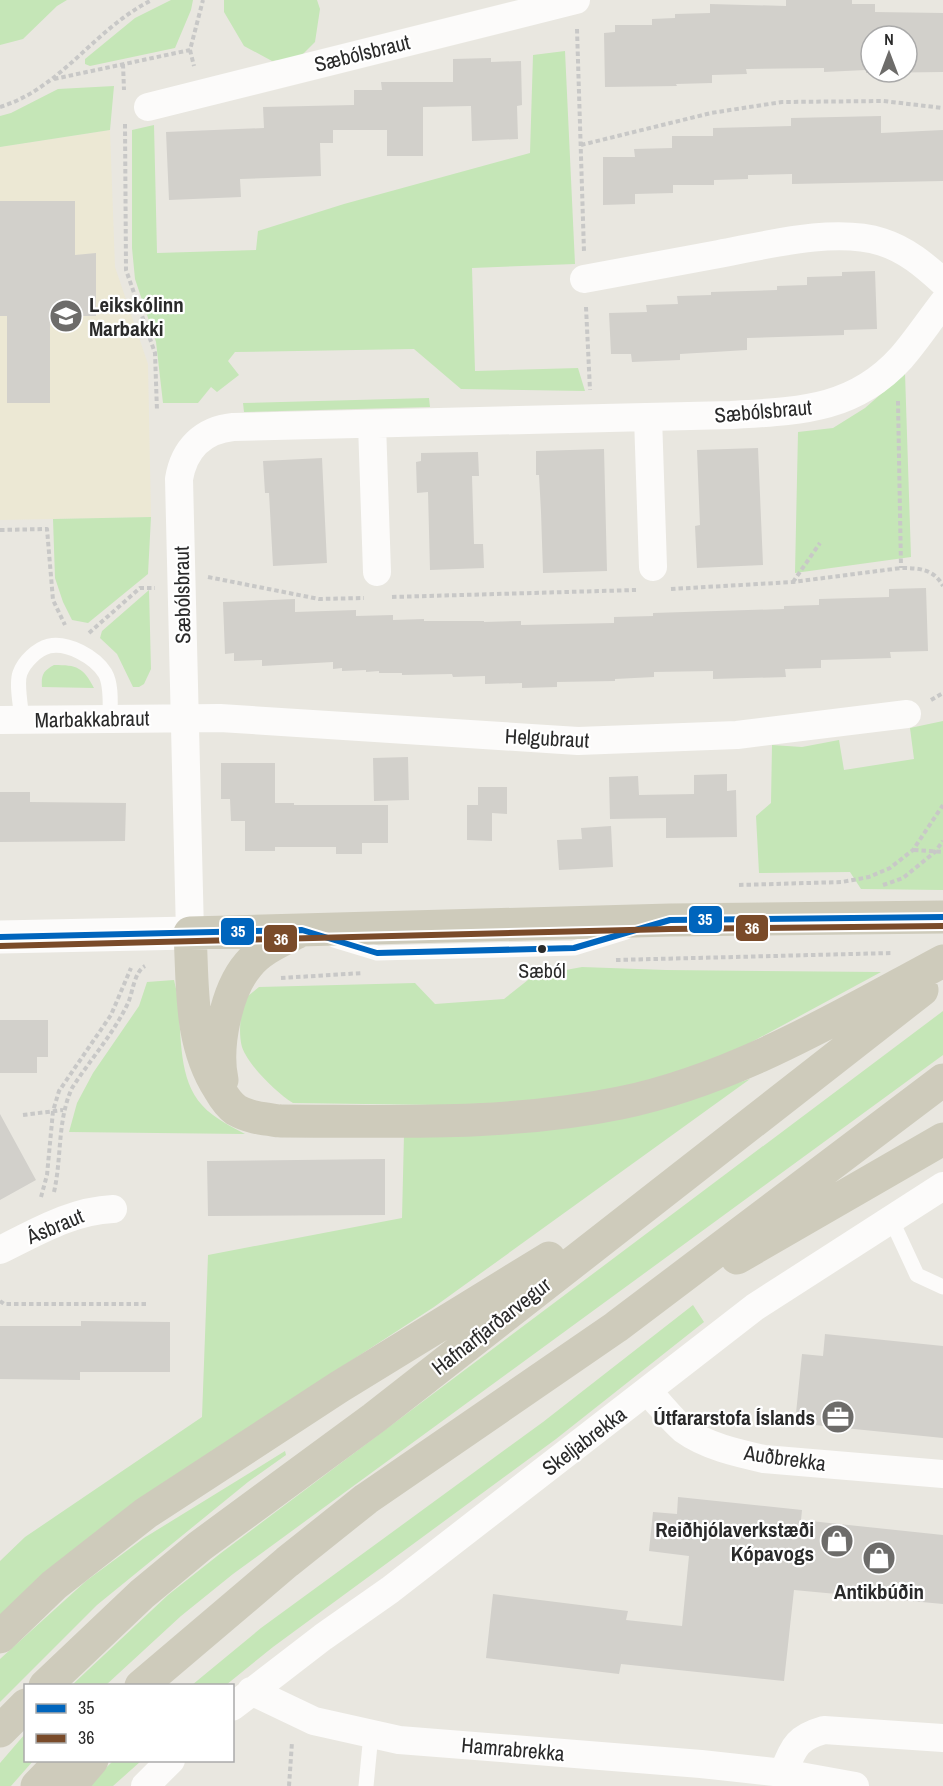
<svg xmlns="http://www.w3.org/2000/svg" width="943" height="1786" font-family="'Archivo Narrow',sans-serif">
  <rect width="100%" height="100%" fill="#e9e7e0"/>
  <path fill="#ece8d4" d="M110,130L115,267L148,364L151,517L0,520V147Z"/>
  <path fill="#c5e6b7" d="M0,0H67L57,6L23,39L0,45Z
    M171,0H193L191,10L175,48L90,66L85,64V59L135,18Z
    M224,0H317L320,9L315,42L299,58L272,61L244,46L224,12Z
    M565,51L575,264L472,268L475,371L578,368L585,391L461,389L414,349L235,352L228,361L239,375L217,392L211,387L198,403H163L156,342L135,279L132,248V130L154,125L157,253L256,250L258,231L344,204L530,153L533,55Z
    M114,86L110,130L0,147V116L11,113L58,89Z
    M905,373L911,557L795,573L798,432L833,428L865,408Z
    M429,398L430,407L244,412L243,403Z
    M151,517L148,574L88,623L72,620L63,602L55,578L53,519Z
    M149,590L151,669L144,684L139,687H133L117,654L100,638L102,631Z
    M54,665C77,665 83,667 94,688L42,687C41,675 43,671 54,665Z
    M943,721V890L861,889L850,872L759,873L756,816L771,803L772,745L802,747L839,740L844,770L914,759L910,728Z
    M582,967L666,970L881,972L724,1057L644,1085L518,1106L293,1103C277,1093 248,1065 242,1047C238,1032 241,1015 243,1000L259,987L415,983L435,1004L504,999L533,976Z
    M174,980C186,1024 170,1084 213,1115C222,1122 234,1128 245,1134L69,1132L77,1103L93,1073L139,1006L147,982Z
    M943,1011V1055L233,1574L181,1616L106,1685H72L168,1595L221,1553Z
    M750,1079L434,1307L303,1392L0,1622V1561L25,1537L202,1417L208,1255L402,1218L404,1134L686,1099Z
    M693,1305L704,1322L556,1439L273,1647L226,1685H192L261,1628L543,1422Z
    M285,1451L286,1455L248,1482L97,1605L0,1702V1659L86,1581L144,1538Z
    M25,1734L26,1760L33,1761L11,1786H0V1763Z
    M113,1761H141L113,1786H87Z"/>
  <path fill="#d2d0cb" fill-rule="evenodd" d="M786,0H852V4H875V12L943,13V72L866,73V70L824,72V68L746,69L747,74L712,75V83L676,84L677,86L605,87L604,33L615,32V25H652V19L675,18V14L710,13V4L786,6ZM871,36H907V72H871Z
    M491,58V62L521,61L522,105L517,106L518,139L472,141L471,106L423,107V156H387V130H333V143H320L321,176L240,179L241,197L169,200L166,132L264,128L263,107L354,105V90H382L381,82H453V59Z
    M881,116V133L943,130V181L792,184V174L748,175V179L714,180V185H673V193L635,194V204L603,205V157H635L634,149L672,148V136H713V128L791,126V118Z
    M0,201H75V255L96,253V316H50V403H7V316H0Z
    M875,271L877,329L844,330V335L747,338V350L680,354V360L632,362L631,354H611L609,313L647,312L646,305L678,304L677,296L711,295V292L777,290V286L807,285V277L842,276V272Z
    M758,448L763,565L697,568L695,526L700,525L697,450Z
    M604,449L607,571L543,573L541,512L539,475H536V451Z
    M478,452L479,476H472L474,544H483L484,568L430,570L428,492L417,493L416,462L421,461V453Z
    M322,458L327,563L273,566L269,493H265L263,461Z
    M926,588L928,651L890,652L891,658L821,660V668L785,669L786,677L713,679V671L654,672V677L615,679V681L557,682V687L522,688V683L485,684V676L453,677L452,674L402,675V673H379V671L366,672V670L342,671V668L333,669V662L262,666V660L234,661V653L225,654L223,602L295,599V612L356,610V616L393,615V620L424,619V621H484V622L521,621V625L614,623V617L653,616V613L784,609V606L819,605V599L889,597V589Z
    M408,757L409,800L374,801L373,758Z
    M221,763H275V803H294V805H388V843H362V854H336V847H275V851H245V821H231L230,799H221Z
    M727,774V791L736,790L737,837L666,838V818L610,819L609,777L638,776L639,795L694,794V775Z
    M478,787H507V814L492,813V841L467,840V805H478Z
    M0,792H30V802L126,803L125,841L0,842Z
    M611,826L613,867L559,870L557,840L582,839L581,828Z
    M0,1020H48V1057H37V1073H0Z
    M0,1114L36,1180L0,1200Z
    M385,1159V1215L208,1216L207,1161Z
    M81,1321L170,1322V1372H80V1380L0,1379V1326H81Z
    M825,1334L943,1346V1438L795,1423L802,1354L823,1356Z
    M678,1497L802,1510L801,1520L943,1535V1604L794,1590L784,1681L621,1664L619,1674L486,1658L493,1594L628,1611L626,1620L682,1626L689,1556L649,1551L653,1512L677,1514Z"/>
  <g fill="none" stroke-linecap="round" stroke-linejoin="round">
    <path stroke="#c8c8c7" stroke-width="4" stroke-dasharray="4.5 3" stroke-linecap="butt" d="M577,29L584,252
      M190,50L194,66
      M123,64L124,90
      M54,79L190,50L203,0
      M0,107C62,88 95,28 152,0
      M125,124L126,270L155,353L157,411
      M581,145L711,113L782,102L883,101L943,108
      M586,307L590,390
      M898,401L901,568
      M0,530L47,529L53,600L65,625
      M208,577L319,599L364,598
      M793,582L820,543
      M671,589L793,582L901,568C919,568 934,569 943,586
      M392,597L636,590
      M89,633L140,588H155
      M931,700L943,693
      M914,850L943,852
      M739,885L842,882L869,877L890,868L913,850L943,805
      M883,885L903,878L935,852L943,841
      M616,960L891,953
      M281,978L363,973
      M23,1115L63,1110
      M54,1192C62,1157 57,1121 72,1088C90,1060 114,1033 128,1003C133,992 134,972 145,966
      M41,1197L47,1175L53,1111L59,1091L111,1015L131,968
      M0,1301L4,1304H147
      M289,1786L292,1742"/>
    <path stroke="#fcfbfa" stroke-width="15" d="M22,719C21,708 16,683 20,673C24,662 37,649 49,646C68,642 95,657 105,673C112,685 110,705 110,718
      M334,940L377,953L574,948L626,932
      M891,1219L917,1275L943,1287
      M366,1786L371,1734"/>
    <path stroke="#fcfbfa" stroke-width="28" d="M148,107L576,0
      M584,279C629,271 674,262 719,254C767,245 835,227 882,242C907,250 924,265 943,282
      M648,417L653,567
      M372,424L377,572
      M0,720L220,718L578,741L737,735L907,714
      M190,933L179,479C184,449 203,430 233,427L731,415C797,411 853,411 901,358C916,341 929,321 943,303
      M0,1250C37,1232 71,1211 113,1209
      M648,1392C660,1404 671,1419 684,1430C706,1446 737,1453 764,1459L943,1474
      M251,1691L314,1721L399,1740L701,1764L783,1773L855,1786
      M232,1707L323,1637L390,1590L755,1307L943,1186
      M783,1773C794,1747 796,1738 824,1730L943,1738
      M145,1786L171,1760"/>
    <path stroke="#fcfbfa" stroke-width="33" d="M0,937L190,933"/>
    <path stroke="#cecbbb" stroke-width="33" d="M943,917L670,920L190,933C193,985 189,1043 219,1089C223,1096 229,1105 236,1110C250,1118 265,1119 280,1121C394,1121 508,1126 620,1103C736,1079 840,1016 943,961
      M222,1080C215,1047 226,991 248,965C261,949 281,941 298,932
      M737,1258L943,1139
      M0,1637L54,1585L146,1513L339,1387L549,1258
      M45,1686L142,1594L200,1546L374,1418L922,990
      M141,1686L287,1562L366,1499L616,1327L943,1080
      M0,1731L26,1705
      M37,1786L62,1760
      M70,1786L92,1760"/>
    <defs>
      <path id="bus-1" d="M0,937L302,930L377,953L574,948L670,920L943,917"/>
      <path id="bus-2" d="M0,946L670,929L943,926"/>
    </defs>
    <use href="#bus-1" stroke="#fff" stroke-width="10"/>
    <use href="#bus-2" stroke="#fff" stroke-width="10"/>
    <use href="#bus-1" stroke="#0065bd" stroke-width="6"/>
    <use href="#bus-2" stroke="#7a4b2a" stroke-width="6"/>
  </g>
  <defs>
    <symbol id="school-disc" viewBox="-11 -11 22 22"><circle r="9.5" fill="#6d6c6a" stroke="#fff"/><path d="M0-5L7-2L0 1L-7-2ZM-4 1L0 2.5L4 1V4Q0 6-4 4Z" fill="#fff"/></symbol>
    <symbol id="office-disc" viewBox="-11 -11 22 22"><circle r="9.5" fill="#6d6c6a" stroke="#fff"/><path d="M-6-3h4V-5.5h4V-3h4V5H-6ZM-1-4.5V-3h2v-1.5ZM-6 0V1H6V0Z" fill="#fff"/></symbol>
    <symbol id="shop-disc" viewBox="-11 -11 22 22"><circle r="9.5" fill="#6d6c6a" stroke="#fff"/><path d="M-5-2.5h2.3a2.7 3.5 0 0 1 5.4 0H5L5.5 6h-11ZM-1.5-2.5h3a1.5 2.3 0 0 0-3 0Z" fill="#fff"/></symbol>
  </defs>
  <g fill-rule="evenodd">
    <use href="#school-disc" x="47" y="297" width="38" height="38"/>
    <use href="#office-disc" x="819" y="1398" width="38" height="38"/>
    <use href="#shop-disc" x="818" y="1522" width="38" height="38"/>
    <use href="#shop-disc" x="860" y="1539" width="38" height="38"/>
  </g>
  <circle fill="#2a2a2a" stroke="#fff" stroke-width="2" cx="542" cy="949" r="5"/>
  <g text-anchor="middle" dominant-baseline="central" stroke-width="4.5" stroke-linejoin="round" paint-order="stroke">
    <g font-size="20" fill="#2a2a2a" stroke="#fff">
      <text x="542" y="970">Sæból</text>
    </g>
    <g font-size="21" fill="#2a2a2a" stroke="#fff">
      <text transform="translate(362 53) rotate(-14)">Sæbólsbraut</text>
      <text transform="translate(763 411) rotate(-5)">Sæbólsbraut</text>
      <text transform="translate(182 595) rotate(-91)">Sæbólsbraut</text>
      <text transform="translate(92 719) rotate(-1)">Marbakkabraut</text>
      <text transform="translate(547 738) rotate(3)">Helgubraut</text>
      <text transform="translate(55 1226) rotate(-23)">Ásbraut</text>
      <text transform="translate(491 1326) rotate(-38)">Hafnarfjarðarvegur</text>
      <text transform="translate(584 1441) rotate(-37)">Skeljabrekka</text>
      <text transform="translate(785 1458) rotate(8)">Auðbrekka</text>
      <text transform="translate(513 1749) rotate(5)">Hamrabrekka</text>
    </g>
    <g font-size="21" font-weight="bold" fill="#2a2a2a" stroke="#fff" text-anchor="end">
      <text x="89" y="304" text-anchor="start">Leikskólinn<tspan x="89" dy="24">Marbakki</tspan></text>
      <text x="815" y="1417">Útfararstofa Íslands</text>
      <text x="814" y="1529">Reiðhjólaverkstæði<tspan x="814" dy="24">Kópavogs</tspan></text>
      <text x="879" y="1591" text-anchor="middle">Antikbúðin</text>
    </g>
  </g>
  <g stroke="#fff" stroke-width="2">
    <rect x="688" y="905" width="35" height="29" rx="6" fill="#0065bd"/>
    <rect x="735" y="914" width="34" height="28" rx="6" fill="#7a4b2a"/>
    <rect x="220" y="917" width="35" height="29" rx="6" fill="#0065bd"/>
    <rect x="263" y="924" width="35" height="29" rx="6" fill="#7a4b2a"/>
  </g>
  <g font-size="16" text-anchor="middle" font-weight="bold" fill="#fff">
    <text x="705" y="925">35</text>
    <text x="752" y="934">36</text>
    <text x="238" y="937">35</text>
    <text x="281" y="945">36</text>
  </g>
  <rect x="24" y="1684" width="210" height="78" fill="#ffffff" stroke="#aaaaaa" stroke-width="1.5"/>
  <rect x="36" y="1704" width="30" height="9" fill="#0065bd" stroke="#aaaaaa" stroke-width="1.5"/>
  <text x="78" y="1714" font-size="18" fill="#2a2a2a">35</text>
  <rect x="36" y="1734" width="30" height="9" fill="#7a4b2a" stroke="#aaaaaa" stroke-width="1.5"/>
  <text x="78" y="1744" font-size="18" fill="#2a2a2a">36</text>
  <g transform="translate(889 54)"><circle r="28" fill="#ffffff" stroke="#aaaaaa" stroke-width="1.5"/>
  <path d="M0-4.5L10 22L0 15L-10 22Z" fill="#6d6c6a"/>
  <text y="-9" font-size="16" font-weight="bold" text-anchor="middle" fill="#2a2a2a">N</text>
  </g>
</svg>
